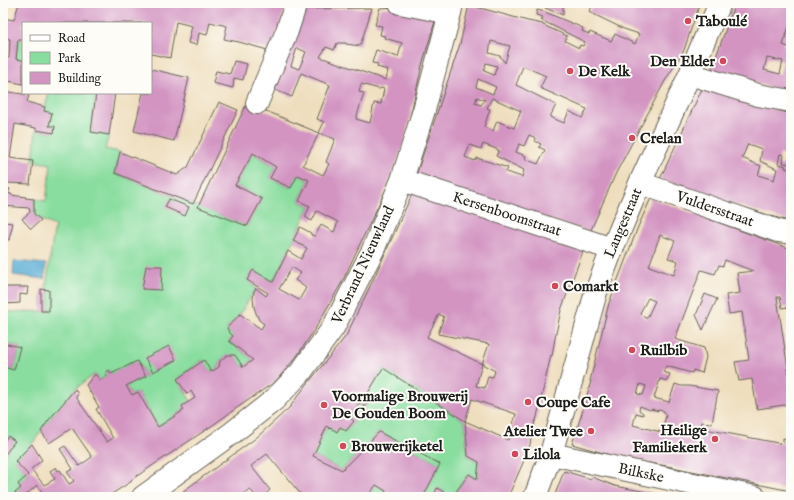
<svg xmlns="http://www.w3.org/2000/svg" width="794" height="500" font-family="'IM FELL English',serif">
  <rect width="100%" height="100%" fill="#fdfcf7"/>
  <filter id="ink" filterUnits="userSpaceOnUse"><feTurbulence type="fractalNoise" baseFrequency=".025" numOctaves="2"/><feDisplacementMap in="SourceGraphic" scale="8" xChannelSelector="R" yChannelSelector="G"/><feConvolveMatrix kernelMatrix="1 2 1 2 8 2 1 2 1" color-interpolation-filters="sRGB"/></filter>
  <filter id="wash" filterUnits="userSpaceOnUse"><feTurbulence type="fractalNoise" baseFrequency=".012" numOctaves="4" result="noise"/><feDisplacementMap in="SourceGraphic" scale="16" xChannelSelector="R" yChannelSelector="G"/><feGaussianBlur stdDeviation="0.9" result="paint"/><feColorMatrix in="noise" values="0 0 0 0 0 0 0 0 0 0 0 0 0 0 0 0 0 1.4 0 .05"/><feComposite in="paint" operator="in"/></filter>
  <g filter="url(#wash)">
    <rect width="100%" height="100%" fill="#efdebe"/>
    <path fill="#89dd9f" stroke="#527c5e" d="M18,40H23V60L16,59Z
      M49,93H96L91,132L109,135L105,149L120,152L115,173L247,226L261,199L235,185L253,153L276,167L270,178L291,188L298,175L309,180L299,201L310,206L273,282L253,271L247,280L256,288L240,314L227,328L229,332L233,336L229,341L253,360L243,367L235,356L227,355L220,361L219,367L211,372L203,360L177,379L191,401L184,410L158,427L138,392L132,395L126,386L146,376L137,361L111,374L109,370L105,373L107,376L100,380L95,374L75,389L48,421L32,444L15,460L28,475L18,484L21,488L9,497H3V457L15,441L8,436L5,440L3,439V367L14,370L20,347L3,343C3,332 6,322 5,312L49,311V290L46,287L52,244L55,226L41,220L34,214V199L46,201L51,164L33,161L36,130L53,133L55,127L49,126L52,113L44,111Z
      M383,368L465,421L468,456L479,462L477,479L469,474L452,497L438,488L433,497H423L440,464L379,432L342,470L313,456L327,426L330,429L331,428L337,432L340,427L346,431L354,421L349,417L359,403L365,407L372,397L368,393Z
      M376,485L386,491L384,494L390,497H367Z"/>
    <path fill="#5aaed6" stroke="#3b6579" d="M14,261L46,264L44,279L13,275Z"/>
    <g id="blocks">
      <path fill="#d394c2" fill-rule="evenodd" d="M19,3H279L286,5L271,51L239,42L224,39L227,26L210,22L207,35L199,33L197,45L188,43L192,26L176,22L170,58L151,54V23H23V40H18L16,59L23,60V84L3,80V58H9L10,39L3,38V18L14,20Z
        M548,3H563V15L545,8Z
        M594,3H700L684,50L665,81L616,173L590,232L415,178L433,125L460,44L469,5L528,21L543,24V25L567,36L565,41L579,48L580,45L583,46L585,42L541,20L543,17L536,15L537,10L545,12L583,28L582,31L589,34L590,32L611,41L615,34L635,44L639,34L624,29L589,12ZM491,41L510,46L505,63L500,56L489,53ZM486,63L497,66L494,75L484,71ZM523,66L546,76L540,88L587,109L582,118L569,111L564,123L550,117L556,105L516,85ZM478,79L496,87L493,94L476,87ZM477,97L485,100L481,105L475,103ZM492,98L521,111L514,128L497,121L493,131L484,127L490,109L487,108ZM529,135L536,138L535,141L541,144L539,147L545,150L538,164L525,159L526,156L516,152L519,144L524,146ZM483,144L499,150L496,156L524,170L522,177L506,172L508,168L477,158L475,161L465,157L470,145L481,149Z
        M735,3H791V26H789L783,45L791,48V91L777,89L711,71ZM767,58L783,61L780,74L764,70Z
        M394,7L436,18L422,65L405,139L397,162L386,189L342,282L315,329L297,356L276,381L234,410L210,427L131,480L132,481L107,497H46L37,485L24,497H10L21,488L18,484L28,475L15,461L32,444L42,460L31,469L44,485L55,479L50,471L56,467L58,471L60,470L69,484L74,481L67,472L73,469L60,449L65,446L79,466L92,457L72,428L49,443L41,431L48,421L75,389L78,394L76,397L107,442L113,438L96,409L99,407L86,385L95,374L100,380L107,376L105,373L109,370L111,374L137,361L146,376L126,386L132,395L138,392L158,427L184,410L182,406L195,398L191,391L187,394L177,379L204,360L211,372L219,367L220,361L227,355H235L243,367L253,360L229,341L233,336L229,332L227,328L240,314L261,329L264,324L259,320L256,313L254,307L253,298L254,291L256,288L266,296L268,293L247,280L253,270L273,282L288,251L301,259L307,248L293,241L300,227L311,233V235L315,236L321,225L334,232L338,222L317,211L312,221L305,217L310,206L299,201L309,180L298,175L291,188L270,178L276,167L253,153L235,185L262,199L247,226L198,207L247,103L319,133L324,122L317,119L330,85L301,73L292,97L275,90L305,9L372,8L360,46L346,44V43H337L334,50L326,47L320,57L386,80L388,70L377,67L378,64L372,63L376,50L398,57L402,43L384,38L385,36L380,35L382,26L375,25L380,8ZM297,48L306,52L299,69L291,66ZM361,84L379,89L381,88L384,89L381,104L374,103L370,123L356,119L364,93L359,92ZM319,133L335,139L326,162L329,164L323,175L303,165ZM292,267L301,273L295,280L306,288L299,300L279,289Z
        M234,61L247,64L243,80L234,78L233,88L213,83L216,71L230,74Z
        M151,69L189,78L174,141L134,131L143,93H151Z
        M702,89L791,114V164L783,163L784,155L780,154L778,164L786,166L785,168L791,170V222L711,197L660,179ZM748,144L762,149L760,161L777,169L774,180L758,175L761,166L742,158Z
        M3,91H8L9,92L29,95L27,102L45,107L44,111L52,113L49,126H55L54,133L36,130V128L15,124L10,158L33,161L30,184L6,183L5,188L10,189L8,193L11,194V195L26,197L25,198L34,199V214L41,220L31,229L22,219L30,212L29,208L3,206V176H4L7,158L3,157Z
        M96,93H115L109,135L91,132Z
        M219,102L238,110L193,204L115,173L120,152L177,175L188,167Z
        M413,192L585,246L561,310L555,338L552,356L551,355L536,421H535L529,449L508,497H433L437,488L452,497L469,474L477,479L479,462L468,456L465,421L383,368L368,393L372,397L365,407L359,403L349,417L354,421L346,431L340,427L337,432L331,428L330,429L327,426L313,456L342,470L379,432L440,464L423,497H406L398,493L397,497H390L384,494L386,491L376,485L367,497H303L267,454L251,466L270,490L263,497H256L250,489L239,497H185L182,492L256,438L290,407L297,397L346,336L373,280ZM439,314L444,317L438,334L489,344L482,364L495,371L493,377L488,376L485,388L476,386L482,364L427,337ZM472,399L516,414L508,440L465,421Z
        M651,198L791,249V288H789L788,302L791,303V315L788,307L782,308L780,297H777L791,389V404L757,409L752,379L739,381L735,362L749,360L742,312L729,314L726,295L740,293L737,273L753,271L725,260L723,266L719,265L715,274L701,270L675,339L704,348L706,357L702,373L693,370L692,373L666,366L663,372L670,374L667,381L660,379L654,398L669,402L675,384L681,386H689L718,391L712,423L702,422L700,428L783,444V438L791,440V491L667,466L621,458L572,444L582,413L591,381H590L609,303L638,227ZM660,235L675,241L668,258L678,261L674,275L649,266ZM648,298L655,301L647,318H645L640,313ZM640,384L646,386L643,395L637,394ZM640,406L650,410L651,409L658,411V410L664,411L666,416L661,432L633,425L636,413L643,415V413L639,410Z
        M169,199L189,207L185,216L165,207Z
        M3,222L13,223L9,240L3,239Z
        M146,266H162L161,290L142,289Z
        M3,287H28L27,295L20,294V303L5,304L3,302Z
        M41,289L49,290V311H41Z
        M705,294L717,299L703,330L696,315Z
        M3,343L20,347L14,370L3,367Z
        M169,346L176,360L153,372L145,358Z
        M8,436L15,441L3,457V439L5,440Z
        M564,471L591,479L592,477L615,486L668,496V497H554Z"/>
    </g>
  </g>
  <g filter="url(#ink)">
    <use href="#blocks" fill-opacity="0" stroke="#666055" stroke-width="1"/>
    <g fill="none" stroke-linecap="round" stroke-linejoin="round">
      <defs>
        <path id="minor" d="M400,3L450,13
          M690,74L758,95L791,101
          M257,103L287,31L296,3
          M402,180L612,249
          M640,183L778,231L791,233
          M551,454L755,497
          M143,497L232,433L274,400L300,373L333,328L373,250L402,180L424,110L450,13L452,3
          M535,497L551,454L596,292L612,249L640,183L690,74L720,3"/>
      </defs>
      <use href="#minor" stroke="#666055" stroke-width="24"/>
      <use href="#minor" stroke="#fff" stroke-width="22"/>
    </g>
  </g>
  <g fill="#d1495b" stroke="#fdfcf7" stroke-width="1.5">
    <circle cx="688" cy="21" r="4"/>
    <circle cx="723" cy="61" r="4"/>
    <circle cx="570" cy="71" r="4"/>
    <circle cx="632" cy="138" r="4"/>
    <circle cx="555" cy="286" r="4"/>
    <circle cx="632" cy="350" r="4"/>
    <circle cx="528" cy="402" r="4"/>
    <circle cx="324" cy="405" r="4"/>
    <circle cx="591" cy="431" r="4"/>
    <circle cx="715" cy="439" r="4"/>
    <circle cx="343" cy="446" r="4"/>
    <circle cx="515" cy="454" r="4"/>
  </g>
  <g text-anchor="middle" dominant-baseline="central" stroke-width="4" stroke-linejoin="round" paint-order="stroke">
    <g font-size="15" font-weight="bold" fill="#1c1c1c" stroke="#fdfcf7" text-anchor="start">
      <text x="696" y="21">Taboulé</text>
      <text x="715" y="61" text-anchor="end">Den Elder</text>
      <text x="578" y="71">De Kelk</text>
      <text x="640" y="138">Crelan</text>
      <text x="563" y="286">Comarkt</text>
      <text x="640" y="350">Ruilbib</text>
      <text x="332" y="396">Voormalige Brouwerij<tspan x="332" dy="17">De Gouden Boom</tspan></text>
      <text x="536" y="402">Coupe Cafe</text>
      <text x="707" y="430" text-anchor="end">Heilige<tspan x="707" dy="17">Familiekerk</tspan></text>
      <text x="583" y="431" text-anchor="end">Atelier Twee</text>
      <text x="351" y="446">Brouwerijketel</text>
      <text x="523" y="454">Lilola</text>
    </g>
    <g font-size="15" fill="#1c1c1c" stroke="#fdfcf7">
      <text transform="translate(715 209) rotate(19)">Vuldersstraat</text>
      <text transform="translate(507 214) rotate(18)">Kersenboomstraat</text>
      <text transform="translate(623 223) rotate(-67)">Langestraat</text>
      <text transform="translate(363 265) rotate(-65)">Verbrand Nieuwland</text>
      <text transform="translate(641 473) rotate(12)">Bilkske</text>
    </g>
  </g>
  <rect width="794" height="500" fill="none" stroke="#fdfcf7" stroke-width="16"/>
  <rect x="22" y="22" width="130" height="72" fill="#fdfcf7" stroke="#a3a29f"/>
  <rect x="30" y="35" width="20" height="6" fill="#ffffff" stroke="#a3a29f"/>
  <text x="58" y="42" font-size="12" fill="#1c1c1c">Road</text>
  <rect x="30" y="52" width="20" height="12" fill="#89dd9f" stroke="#a3a29f"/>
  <text x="58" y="62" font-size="12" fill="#1c1c1c">Park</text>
  <rect x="30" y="72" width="20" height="12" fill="#d394c2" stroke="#a3a29f"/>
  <text x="58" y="82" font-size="12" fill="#1c1c1c">Building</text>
</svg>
